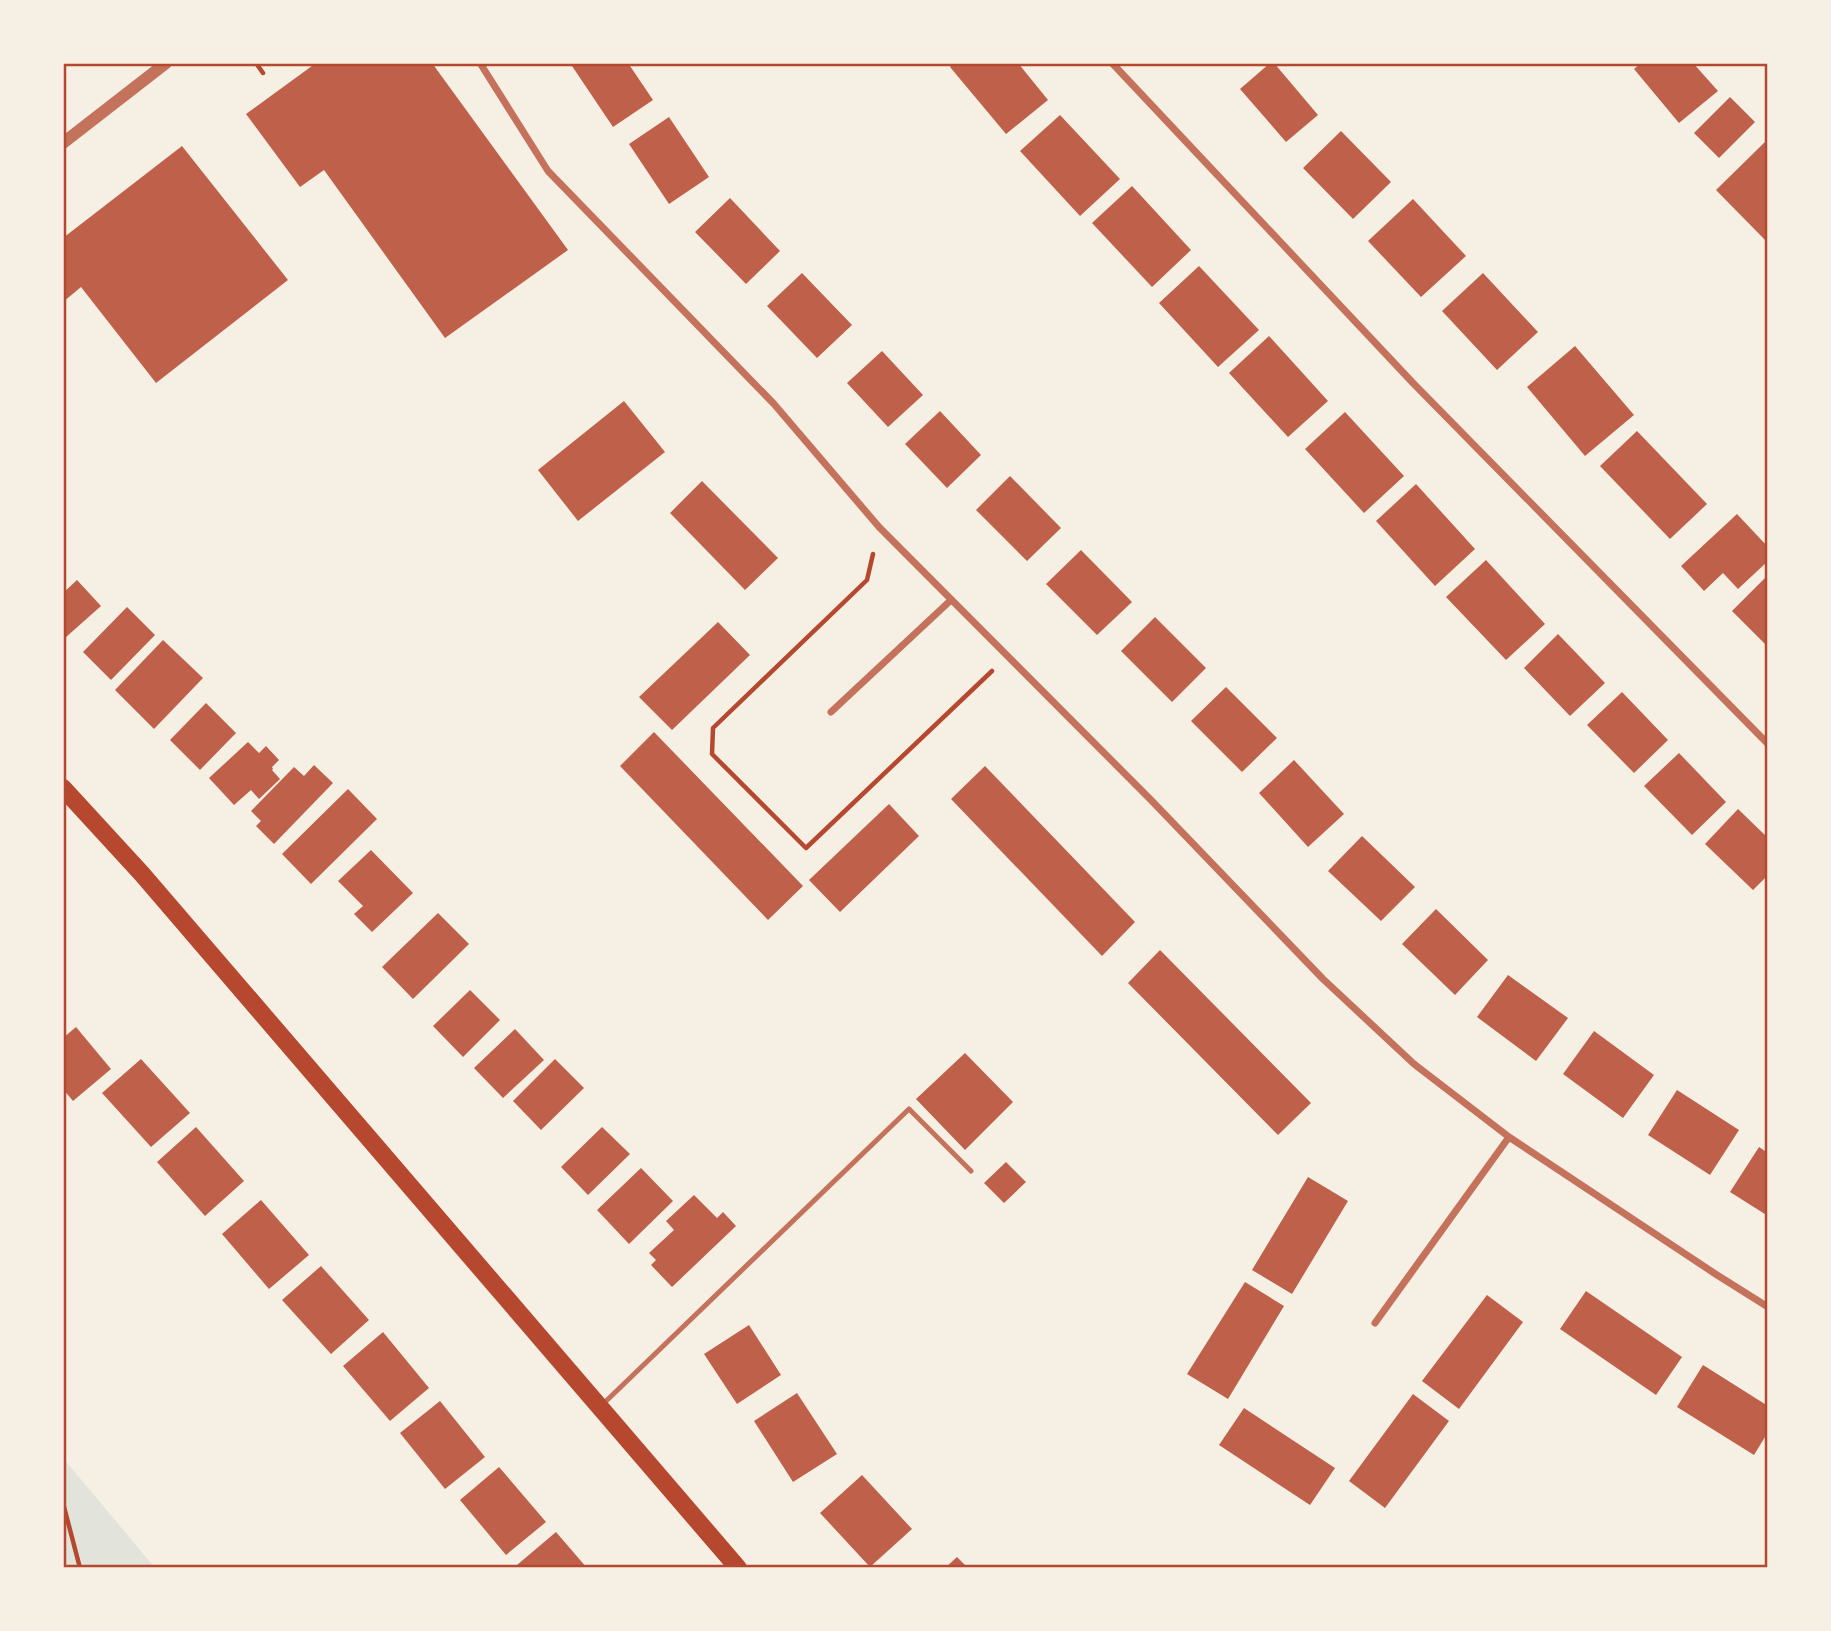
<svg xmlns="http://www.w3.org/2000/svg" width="1831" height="1631" font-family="Inter,sans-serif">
  <rect width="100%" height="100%" fill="#f6efe4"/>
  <path fill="#e2e4dc" d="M63,1458L155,1568H63Z"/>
  <path fill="#bf614a" d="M316,63H432L568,250L445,338L324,170L300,187L246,114Z
    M577,63H628L653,100L613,127L572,66Z
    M955,63H1018L1048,100L1006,134L950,67Z
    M1270,63H1274L1318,115L1286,142L1240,89Z
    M1641,63H1693L1718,91L1679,123L1634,69Z
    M1730,97L1755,122L1719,158L1694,133Z
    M1060,115L1120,179L1080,216L1020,151Z
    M669,117L709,177L669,204L629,144Z
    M1341,131L1391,182L1353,219L1303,168Z
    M1768,139V243L1716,190Z
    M182,146L288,280L156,383L81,287L63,302V238Z
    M1132,186L1191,250L1152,287L1092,223Z
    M730,198L780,251L746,284L695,232Z
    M1413,199L1466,256L1421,297L1368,241Z
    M1199,266L1259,330L1218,367L1159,303Z
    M802,273L852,325L817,358L767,306Z
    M1483,273L1538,332L1497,370L1442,311Z
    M1269,336L1328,401L1288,437L1229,373Z
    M1575,346L1634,415L1585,456L1527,387Z
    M882,351L923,395L888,427L847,383Z
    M624,401L665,452L578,521L538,470Z
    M940,411L981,455L947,488L905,444Z
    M1345,412L1404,476L1364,513L1305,449Z
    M1637,431L1707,504L1670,539L1600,466Z
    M1010,476L1061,528L1027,561L976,510Z
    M702,481L778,558L745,590L670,513Z
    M1416,484L1475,549L1435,586L1376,521Z
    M1737,514L1768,547V561L1738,589L1723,573L1704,591L1681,566Z
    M1081,550L1132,602L1097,635L1046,584Z
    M1486,560L1545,624L1506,660L1446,597Z
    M1768,575V647L1732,611Z
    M77,580L101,606L65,638L63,636V593Z
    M127,607L155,635L111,680L83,652Z
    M1155,617L1206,668L1172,702L1121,651Z
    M718,622L750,655L672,730L639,697Z
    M1558,634L1605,683L1570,716L1524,668Z
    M163,640L203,678L154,729L115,690Z
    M1226,687L1277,738L1242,772L1191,721Z
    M1622,692L1668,740L1634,773L1587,725Z
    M206,703L236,733L200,770L170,740Z
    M654,732L803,886L768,920L620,766Z
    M248,742L259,753L266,746L279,760L272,767L273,769L272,770L280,779L259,799L251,790L234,805L209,778Z
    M1679,753L1726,802L1692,835L1644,786Z
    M1294,760L1344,814L1308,847L1259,793Z
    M314,765L333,783L274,844L256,826L261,821L251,811L294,767L304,776Z
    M985,766L1135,922L1102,956L951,799Z
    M348,789L377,819L311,884L282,854Z
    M889,804L919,836L840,912L809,880Z
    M1738,809L1768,838V875L1753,890L1705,844Z
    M1362,836L1415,887L1381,921L1328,871Z
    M371,850L413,893L372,932L354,914L363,906L338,881Z
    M1436,909L1488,960L1455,995L1402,944Z
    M438,913L469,944L413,999L382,967Z
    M1160,950L1311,1103L1278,1135L1128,983Z
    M1508,975L1568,1018L1536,1061L1477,1017Z
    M470,990L500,1020L463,1057L433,1026Z
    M76,1027L111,1069L73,1101L63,1089V1038Z
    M515,1029L544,1060L503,1098L474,1068Z
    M1594,1031L1654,1075L1623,1118L1563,1074Z
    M965,1053L1013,1102L965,1150L916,1099Z
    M141,1059L190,1113L151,1147L102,1093Z
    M555,1059L584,1088L541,1130L513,1101Z
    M1677,1090L1739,1130L1710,1175L1648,1135Z
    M196,1127L244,1181L205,1216L157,1162Z
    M602,1127L630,1154L588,1195L561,1167Z
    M1759,1147L1768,1153V1216L1730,1192Z
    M1006,1162L1026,1182L1004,1203L984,1183Z
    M641,1168L673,1201L629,1244L597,1210Z
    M1308,1177L1348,1201L1292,1294L1252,1270Z
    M694,1195L717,1218L723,1212L736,1226L672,1287L651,1265L656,1260L649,1253L674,1230L666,1221Z
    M261,1200L309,1255L269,1289L222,1234Z
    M321,1266L369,1320L331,1354L282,1300Z
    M1245,1282L1284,1306L1228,1399L1187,1374Z
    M1586,1291L1682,1357L1656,1395L1560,1329Z
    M1487,1295L1523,1322L1459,1409L1422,1381Z
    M749,1325L781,1375L737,1404L704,1354Z
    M383,1332L429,1388L390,1421L343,1366Z
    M1703,1365L1768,1406V1432L1754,1455L1677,1407Z
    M797,1393L837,1454L793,1482L754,1421Z
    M1413,1394L1449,1421L1385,1508L1349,1481Z
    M440,1401L485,1457L445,1489L400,1433Z
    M1244,1408L1335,1468L1310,1505L1219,1445Z
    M499,1467L546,1522L506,1555L460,1500Z
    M862,1475L912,1529L870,1567L820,1513Z
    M556,1532L587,1568H519L517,1565Z
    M957,1557L968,1568H945Z"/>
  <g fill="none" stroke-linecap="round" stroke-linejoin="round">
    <path stroke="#b5482f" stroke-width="4.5" d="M256,63L263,73
      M873,554L867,580L713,728L712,754L806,848L992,671
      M63,1503L80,1568"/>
    <path stroke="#c5725c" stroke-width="5" d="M602,1405L909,1109L971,1171"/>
    <path stroke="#c5725c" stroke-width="7" d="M480,63L548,171L774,404L879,527L1151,800L1323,979L1414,1064L1509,1137L1717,1275L1768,1307
      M1112,63L1413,383L1768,744
      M831,712L951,600
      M1375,1323L1509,1137"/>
    <path stroke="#c5725c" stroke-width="12" d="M63,143L166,63"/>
    <path stroke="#b5482f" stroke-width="18" d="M63,788L142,874L738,1568"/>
  </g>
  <rect width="1831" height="1631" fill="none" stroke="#f6efe4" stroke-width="130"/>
  <rect x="65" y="65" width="1701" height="1501" fill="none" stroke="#b5482f" stroke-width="2.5"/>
</svg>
